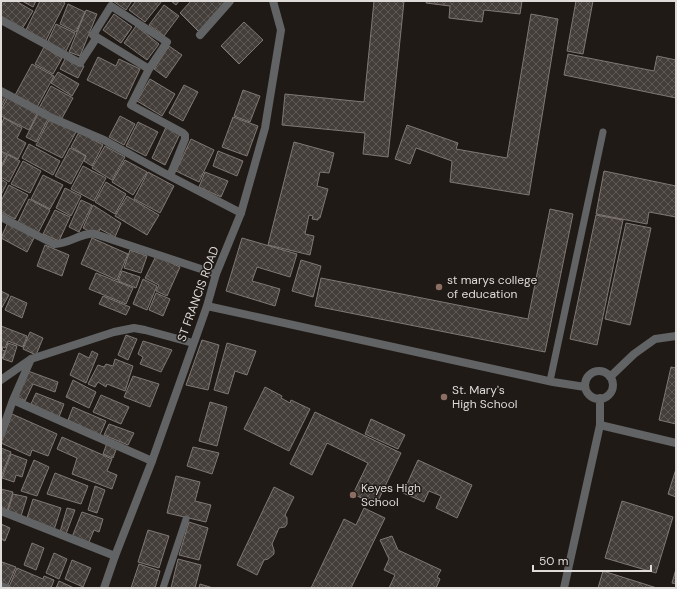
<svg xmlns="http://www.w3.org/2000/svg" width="677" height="589" font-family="'DM Sans',sans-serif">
  <defs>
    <pattern id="building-cross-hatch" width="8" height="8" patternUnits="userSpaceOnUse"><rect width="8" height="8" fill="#443e3a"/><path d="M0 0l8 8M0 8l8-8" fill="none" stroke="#5f5956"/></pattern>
  </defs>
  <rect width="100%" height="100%" fill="#201a17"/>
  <path fill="url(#building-cross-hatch)" stroke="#7f7874" d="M1,1H16L33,11L22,29L1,16Z
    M22,1H36L33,7Z
    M40,1H62L65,3L45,42L25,32Z
    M113,1H132L126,10Z
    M136,1H162L145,22L129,10Z
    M171,1H179L176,5Z
    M191,1H228L199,32L180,13Z
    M374,1H404L388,157L363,154L365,133L282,125L285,94L364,102Z
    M427,1H522L520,14L484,10L482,22L449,18L450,6L426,3Z
    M576,1H593L583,54L567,51Z
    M68,4L85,12L76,32L60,24Z
    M164,5L179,16L164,36L149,25Z
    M86,10L97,14L80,56L69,52Z
    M114,14L132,27L121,43L103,30Z
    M531,14L558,19L529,195L450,182L452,161L416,148L410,164L395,159L407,125L458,143L456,149L507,158Z
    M244,22L263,40L239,64L221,46Z
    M56,24L75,33L65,53L47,43Z
    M136,26L159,44L147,60L124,43Z
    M169,46L182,55L166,78L154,69Z
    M44,47L62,58L53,74L35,64Z
    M568,54L654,71L657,56L676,60V98L564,75Z
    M66,57L84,66L78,78L60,69Z
    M98,57L116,66L119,59L140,69L126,99L87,80Z
    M32,64L54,76L36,109L14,97Z
    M58,72L79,84L72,96L51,83Z
    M150,79L175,94L162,116L137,101Z
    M184,85L198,92L183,121L169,113Z
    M51,86L73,98L61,120L39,108Z
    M243,90L260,96L250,122L234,116Z
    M1,94L6,97L1,107Z
    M8,97L38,112L29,130L1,116V110Z
    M38,114L48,119L36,142L26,137Z
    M120,116L135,124L124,145L109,137Z
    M233,117L258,126L247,156L222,147Z
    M4,118L22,128L17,138L26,143L18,159L1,151V125Z
    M50,118L76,132L62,158L36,145Z
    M138,122L158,132L146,156L126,146Z
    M166,127L180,134L165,165L152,158Z
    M79,132L103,145L92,166L84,161L86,156L71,147Z
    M191,139L214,150L199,182L176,171Z
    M294,142L334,153L329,173L320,172L317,186L328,189L320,218H318V220L312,219L313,216L309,215L305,234L314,236L310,255L268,245Z
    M29,144L60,161L53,175L22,158Z
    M105,146L125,157L112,180L92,168Z
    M70,148L86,156L71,184L55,176Z
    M218,151L243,161L237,176L213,166Z
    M1,152L7,155L1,166Z
    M8,155L20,161L9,182L1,177V168Z
    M125,160L147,172L133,195L112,182Z
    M23,161L41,171L30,193L11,184Z
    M83,166L106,178L94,201L71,189Z
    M604,171L676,186V217L649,212L647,224L596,214Z
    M148,172L174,186L160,213L134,199Z
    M205,172L228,181L221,197L199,187Z
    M43,175L63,185L50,209L31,199Z
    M1,179L7,183L1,195Z
    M106,182L126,194L115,214L95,202Z
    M9,185L28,195L15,219L1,212V201Z
    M65,188L81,196L71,216L56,208Z
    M127,196L159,215L147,235L115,216Z
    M29,199L50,210L38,233L18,222Z
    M81,200L92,205L79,232L69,227Z
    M93,205L121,223L115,237L100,229L97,235L83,228Z
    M550,209L573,214L545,352L315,306L321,278L528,319Z
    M55,210L70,217L59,241L43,234Z
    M596,215L623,220L597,345L570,339Z
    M8,222L35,236L27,252L1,238Z
    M626,223L651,228L630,325L605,319Z
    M92,238L128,254L117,280L81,264Z
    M242,238L297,254L290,277L257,267L252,281L280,289L275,306L226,291Z
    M45,245L69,255L62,276L37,266Z
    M130,250L147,256L141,273L124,268Z
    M156,256L180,267L167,296L156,291L159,285L145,278Z
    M301,260L321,266L313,297L292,291Z
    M122,271L140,277L136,288L118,281Z
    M96,273L133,288L126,304L89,289Z
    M143,279L157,286L147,310L133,304Z
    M1,291L9,295L1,309Z
    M156,293L170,299L163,316L149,310Z
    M11,296L27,303L22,318L5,310Z
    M103,296L130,307L126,315L99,304Z
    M1,326L27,336L23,347L8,341L5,348L3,347L2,350L5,351L2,359H1Z
    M30,332L43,338L36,355L23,349Z
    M126,335L137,339L128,360L118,355Z
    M202,340L219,345L208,390L186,385Z
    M143,341L172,350L161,372L140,364L143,357L138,354Z
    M8,343L17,346L12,362L3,359Z
    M227,343L256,351L247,375L235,371L228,394L214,390Z
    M92,351L98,354L86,383L70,375L79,353L89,358Z
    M115,359L133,366L125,391L107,384L106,387L98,382L95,387L88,384L98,365L104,367L106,364L113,366Z
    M671,367L676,368V424L659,420Z
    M28,371L58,382L55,392L33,384L25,401L17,397Z
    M133,376L159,384L150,407L124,397Z
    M73,380L96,392L89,408L66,397Z
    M265,387L282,396L281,398L290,403L291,400L310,409L289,451L244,429Z
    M36,393L64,404L59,417L31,404Z
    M101,395L129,407L121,424L93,412Z
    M210,402L227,407L217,446L199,441Z
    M73,407L106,421L100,435L68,420Z
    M315,412L401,453L376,505L353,494L368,463L327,443L312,475L290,464Z
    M12,414L57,434L48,456L32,450L30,456L1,443Z
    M371,419L405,435L398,449L365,434Z
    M109,424L134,433L128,445L104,435Z
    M62,437L112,459L107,471L117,475L112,489L72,474L77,458L57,449Z
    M107,443L117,447L113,458L103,454Z
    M193,447L219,453L212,474L187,466Z
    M1,448L11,452L1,477Z
    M11,454L27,460L22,477L16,475L14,482L2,478Z
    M34,460L49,467L37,496L21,491Z
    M418,460L472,485L457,518L436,508L441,496L429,491L424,502L403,493Z
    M676,469V497L668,494Z
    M55,473L88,486L81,504L47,494Z
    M176,476L200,482L195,501L211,505L206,522L167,513Z
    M95,486L105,490L97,513L88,510Z
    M274,487L294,497L285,515L287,518V524L285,527L279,528L272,544L274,550V554L268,559L264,560L257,575L237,565Z
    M1,489L13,492L7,511L1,508Z
    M13,494L27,497L21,516L8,511Z
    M33,499L61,508L54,530L27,518Z
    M622,501L673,517L656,573L605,558Z
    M67,508L75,510L66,534L60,532Z
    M364,508L385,518L351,588H311L344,519L356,525Z
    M82,512L103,519L99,532L94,530L89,542L72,537Z
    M189,522L208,528L199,560L179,555Z
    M1,524L10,528L5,541L1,539Z
    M148,530L169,536L159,568L138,562Z
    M392,536L398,550L441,570L437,577L440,579L436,588H389L395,575L384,570L389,559L380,540Z
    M32,543L44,548L36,570L24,565Z
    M54,553L67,559L59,579L46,573Z
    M178,559L201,565L195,588H171Z
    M72,560L91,568L83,587L65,579Z
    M2,562L16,567L7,587L1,584V565Z
    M139,564L160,571L155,588H131Z
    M17,568L43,579L44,576L54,580L51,588H11L9,587Z
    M676,569V584L672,583Z
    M603,571L657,588H598Z
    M59,581L74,588H56Z
    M200,584L213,588H199Z"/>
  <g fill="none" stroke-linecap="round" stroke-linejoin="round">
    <path stroke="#616365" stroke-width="7" d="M550,381L603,132
      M163,588L186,519"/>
    <path stroke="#616365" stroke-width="8" d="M1,20L80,63L97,37
      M200,35L230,1
      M149,69L93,35L111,6L167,42L149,69L131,105L183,133L185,135V139L170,176
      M1,91L52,118L104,140L162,172L241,213
      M1,217L54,244C68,245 81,232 95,234L216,274
      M1,380L31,359L114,332L134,328L145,330L193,343
      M13,400L152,461
      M600,425L676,443
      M1,434L13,400L31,359
      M1,511L115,556
      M1,586L6,588"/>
    <path stroke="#616365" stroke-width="8" d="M207,306L553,382L585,387
      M585 385a14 14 0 1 1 28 0a14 14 0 1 1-28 0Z
      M610,377L634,354L655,339L676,336
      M104,588L115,556L152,461L207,306L216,274L241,213L265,128L281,30L273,1
      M564,588L600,425V398"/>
  </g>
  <g fill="#8d6e63" stroke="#201a17" stroke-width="1.5">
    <circle cx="439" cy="287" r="4"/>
    <circle cx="444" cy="397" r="4"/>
    <circle cx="353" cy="495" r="4"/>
  </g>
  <g text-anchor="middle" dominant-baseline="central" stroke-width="3" stroke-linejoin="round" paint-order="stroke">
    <g font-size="12" fill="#dedbd9" stroke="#201a17" text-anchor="start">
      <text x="447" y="280">st marys college<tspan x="447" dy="14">of education</tspan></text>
      <text x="452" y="390">St. Mary's<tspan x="452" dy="14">High School</tspan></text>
      <text x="361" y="488">Keyes High<tspan x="361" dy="14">School</tspan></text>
    </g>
    <g font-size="12" fill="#dedbd9" stroke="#201a17">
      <text transform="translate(198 294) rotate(-70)">ST FRANCIS ROAD</text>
    </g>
  </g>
  <rect width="677" height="589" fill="none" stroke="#dedbd9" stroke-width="4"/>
  <path d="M533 565v6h118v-6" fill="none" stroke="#dedbd9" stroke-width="2"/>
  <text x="539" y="565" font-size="12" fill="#dedbd9" stroke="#201a17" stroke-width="3" paint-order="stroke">50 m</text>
</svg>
